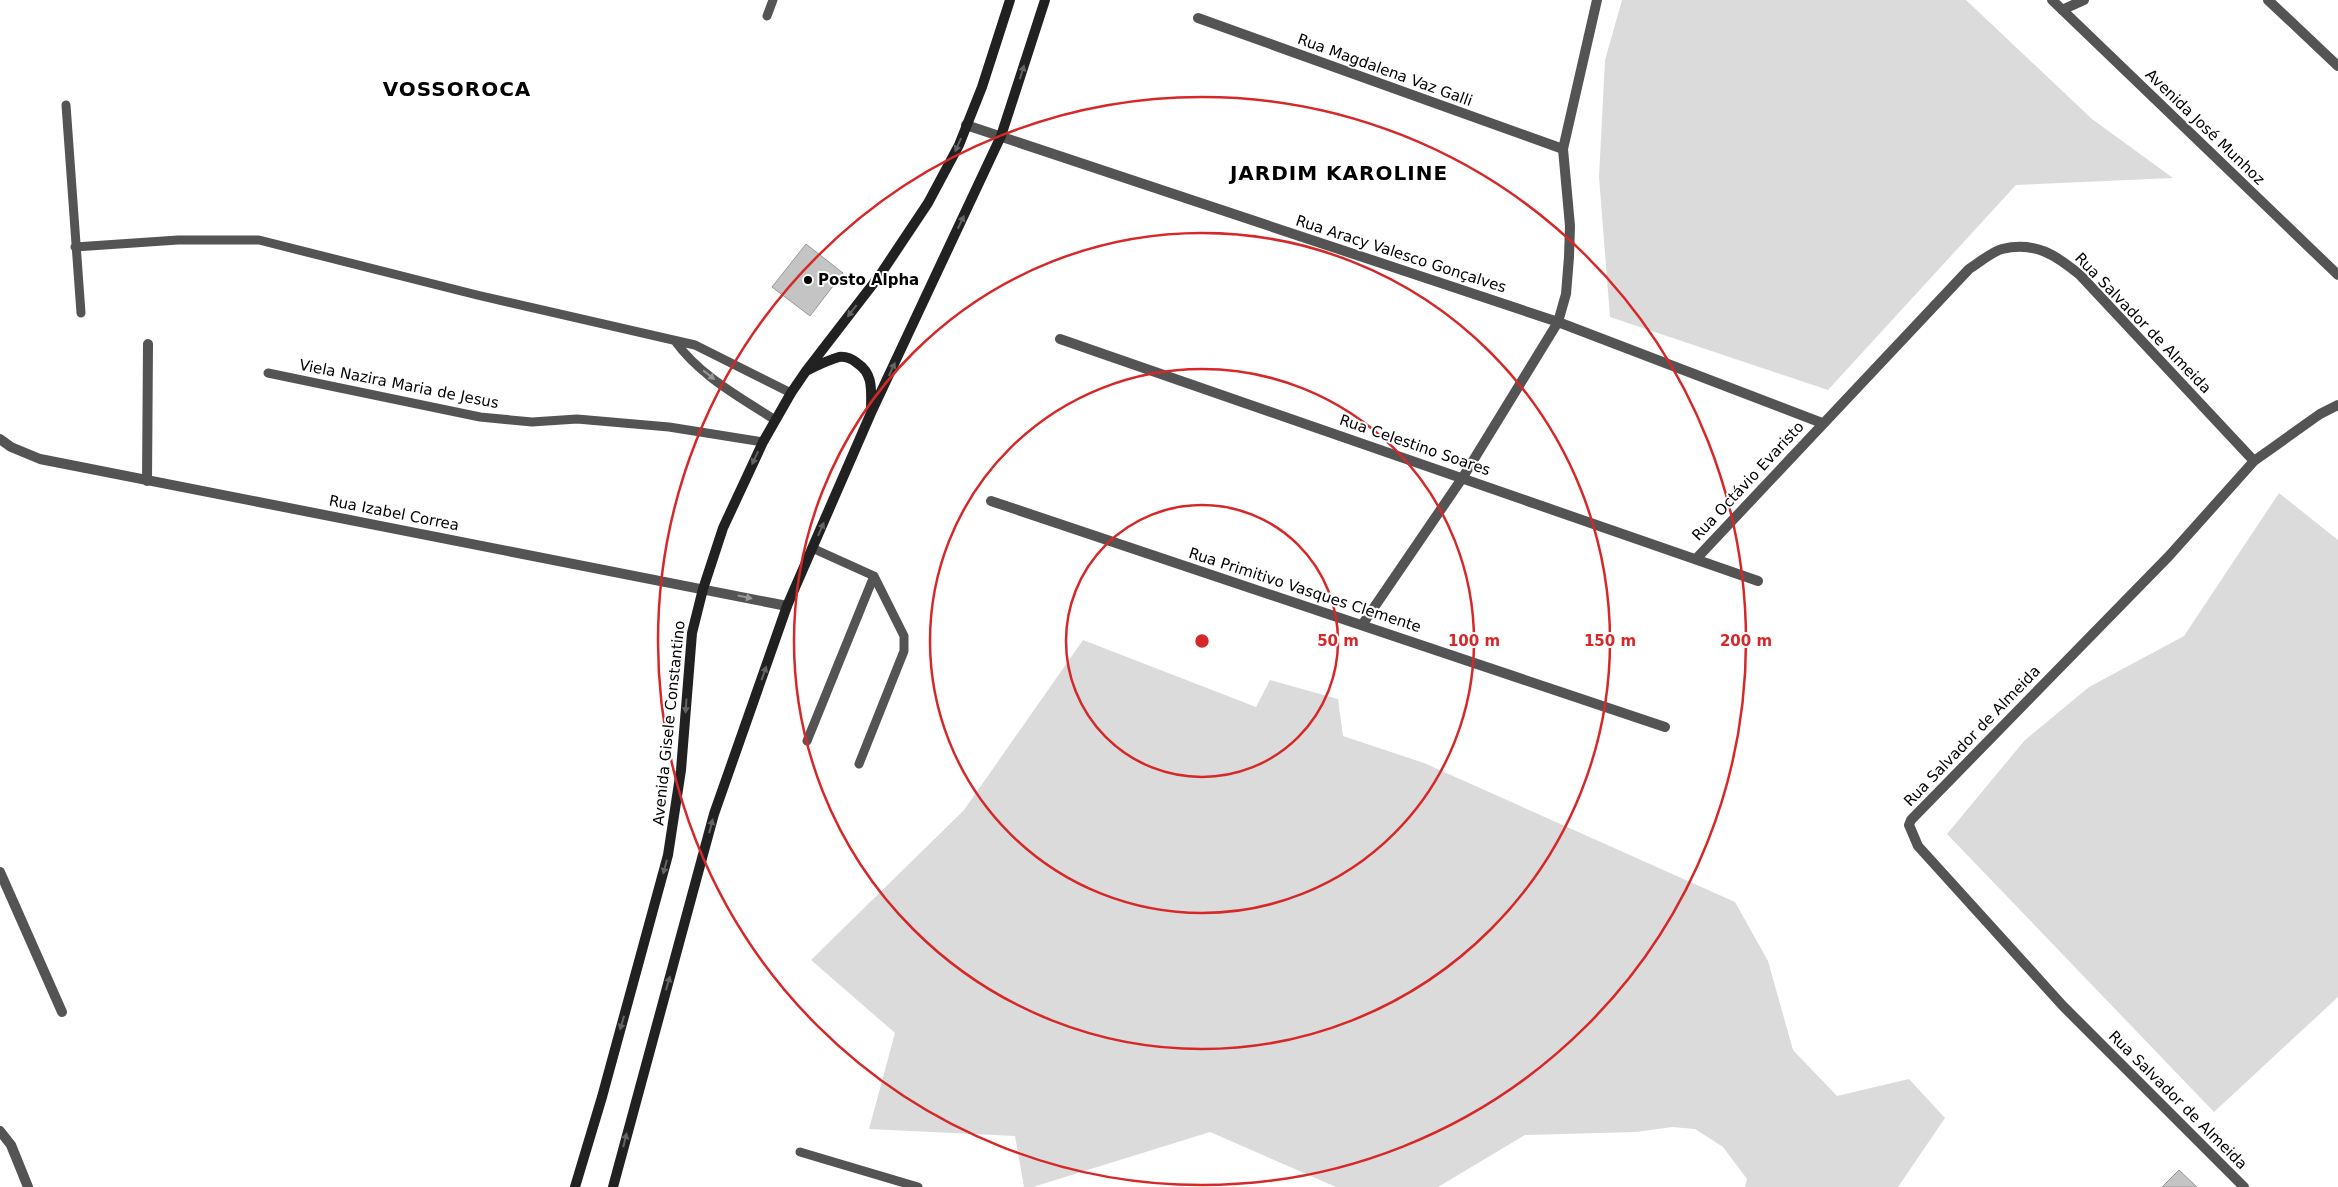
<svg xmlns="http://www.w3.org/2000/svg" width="2338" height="1187" font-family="'DejaVu Sans',sans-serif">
  <rect width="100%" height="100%" fill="#fff"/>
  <path fill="#dbdbdb" d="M1622,0H1966L2092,119L2173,178L2016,185L1828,390L1610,317L1599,177L1605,60Z
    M2279,493L2338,540V997L2214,1112L1947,834L2025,740L2089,687L2184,636Z
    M1083,640L1256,707L1270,680L1338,699L1343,736L1424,763L1735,902L1768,961L1793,1050L1837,1096L1909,1079L1945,1118L1898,1187H1745L1747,1179L1723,1147L1695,1129L1672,1127L1636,1132L1525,1135L1438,1187H1336L1210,1132L1033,1187H1024L1015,1136L869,1129L895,1033L811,960L964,810Z"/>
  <path fill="#c4c4c4" stroke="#989898" d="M806,244L843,273L810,316L772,287Z
    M2179,1170L2197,1187H2162Z"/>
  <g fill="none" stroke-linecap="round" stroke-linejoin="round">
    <path stroke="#545454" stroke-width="9" d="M767,16L773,0
      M66,105L81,313
      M75,247L178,240H259L477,295L695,345L791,393
      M675,341C700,376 740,397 775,420
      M268,373L480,417L532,422L577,419L669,427L763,442
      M812,548L874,576L904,636V651L859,764
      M807,741L874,576
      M800,1152L918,1187"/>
    <path stroke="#545454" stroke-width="10" d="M2052,0L2338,275
      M2268,0L2338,66
      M2062,10L2084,0
      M1198,18L1563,149
      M966,125L1558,322L1822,423
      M1060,339L1758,581
      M0,439L11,447L40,459L787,606
      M147,481L148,344
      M991,501L1665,727
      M1696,559L1969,269C1979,263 1991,252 2002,249C2035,241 2056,255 2080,275L2254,461
      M1362,625L1463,477L1558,322L1566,294L1569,257L1570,226L1563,149L1597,0
      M0,872L62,1012
      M0,1131L11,1145L28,1187
      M2244,1187L2063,1006L1918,846L1909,825L1911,820L2169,556L2254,461L2320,414L2338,405"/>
    <path stroke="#212121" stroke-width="10" d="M806,371C816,366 828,360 839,357C847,356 852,359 857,363C874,374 871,391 871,410
      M575,1187L602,1097L668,855L681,770L692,633L703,589L723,528L763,442L791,393L806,371L880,275L928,203L959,145L982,87L1010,0
      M613,1187L714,814L787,606L871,413L1001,136L1045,0"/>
  </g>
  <defs><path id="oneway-solid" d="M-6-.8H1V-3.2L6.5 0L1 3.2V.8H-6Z" transform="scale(1.25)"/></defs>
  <g fill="#646464">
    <use href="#oneway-solid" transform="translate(1022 72) rotate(-73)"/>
    <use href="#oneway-solid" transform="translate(958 145) rotate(114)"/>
    <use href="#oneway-solid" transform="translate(961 222) rotate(-65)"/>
    <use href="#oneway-solid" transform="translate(852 311) rotate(128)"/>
    <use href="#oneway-solid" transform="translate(892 369) rotate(-65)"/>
    <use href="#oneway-solid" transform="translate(755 458) rotate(115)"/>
    <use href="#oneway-solid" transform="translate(821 529) rotate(-66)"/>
    <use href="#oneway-solid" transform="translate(764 673) rotate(-71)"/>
    <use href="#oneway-solid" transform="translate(686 706) rotate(94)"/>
    <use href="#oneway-solid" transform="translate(711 826) rotate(-76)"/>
    <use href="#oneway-solid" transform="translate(665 867) rotate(105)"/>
    <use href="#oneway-solid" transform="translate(668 983) rotate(-74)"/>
    <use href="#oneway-solid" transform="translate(622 1023) rotate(106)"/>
    <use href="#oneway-solid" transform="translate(625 1140) rotate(-76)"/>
  </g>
  <g fill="#989898">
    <use href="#oneway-solid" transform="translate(709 375) rotate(38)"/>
    <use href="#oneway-solid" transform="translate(745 597) rotate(12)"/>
  </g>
  <g fill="none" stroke="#d62828" stroke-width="2.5">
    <circle cx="1202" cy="641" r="136"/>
    <circle cx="1202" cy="641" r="272"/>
    <circle cx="1202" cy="641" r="408"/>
    <circle cx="1202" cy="641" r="544"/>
  </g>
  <circle fill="#000" stroke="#fff" stroke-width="2" cx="808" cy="280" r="5"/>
  <g text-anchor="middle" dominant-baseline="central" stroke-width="4" stroke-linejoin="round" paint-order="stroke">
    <g font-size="15" fill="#000" stroke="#fff">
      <text transform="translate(1385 70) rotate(20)">Rua Magdalena Vaz Galli</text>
      <text transform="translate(2205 127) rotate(44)">Avenida José Munhoz</text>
      <text transform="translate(1401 254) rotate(18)">Rua Aracy Valesco Gonçalves</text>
      <text transform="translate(2143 323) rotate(46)">Rua Salvador de Almeida</text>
      <text transform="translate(399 384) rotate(11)">Viela Nazira Maria de Jesus</text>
      <text transform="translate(1415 445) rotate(19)">Rua Celestino Soares</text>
      <text transform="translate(1748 481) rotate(-47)">Rua Octávio Evaristo</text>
      <text transform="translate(394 513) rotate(11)">Rua Izabel Correa</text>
      <text transform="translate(1305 590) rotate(18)">Rua Primitivo Vasques Clemente</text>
      <text transform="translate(669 723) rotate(-84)">Avenida Gisele Constantino</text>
      <text transform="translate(1972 736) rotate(-46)">Rua Salvador de Almeida</text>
      <text transform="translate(2178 1100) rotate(45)">Rua Salvador de Almeida</text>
    </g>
    <g font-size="15" font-weight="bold" fill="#000" stroke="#fff" text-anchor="start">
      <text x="818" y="280">Posto Alpha</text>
    </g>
    <g font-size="20" font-weight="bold" letter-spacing="1" fill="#000" stroke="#fff">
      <text x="457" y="89">VOSSOROCA</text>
      <text x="1339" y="173">JARDIM KAROLINE</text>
    </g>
  </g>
  <circle cx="1202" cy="641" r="8" fill="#d62828" stroke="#fff" stroke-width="2.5"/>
  <g font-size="15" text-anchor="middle" font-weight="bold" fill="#d62828" stroke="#fff" stroke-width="4" stroke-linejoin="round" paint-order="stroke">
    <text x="1338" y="646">50 m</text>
    <text x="1474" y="646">100 m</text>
    <text x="1610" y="646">150 m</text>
    <text x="1746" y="646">200 m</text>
  </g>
</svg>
